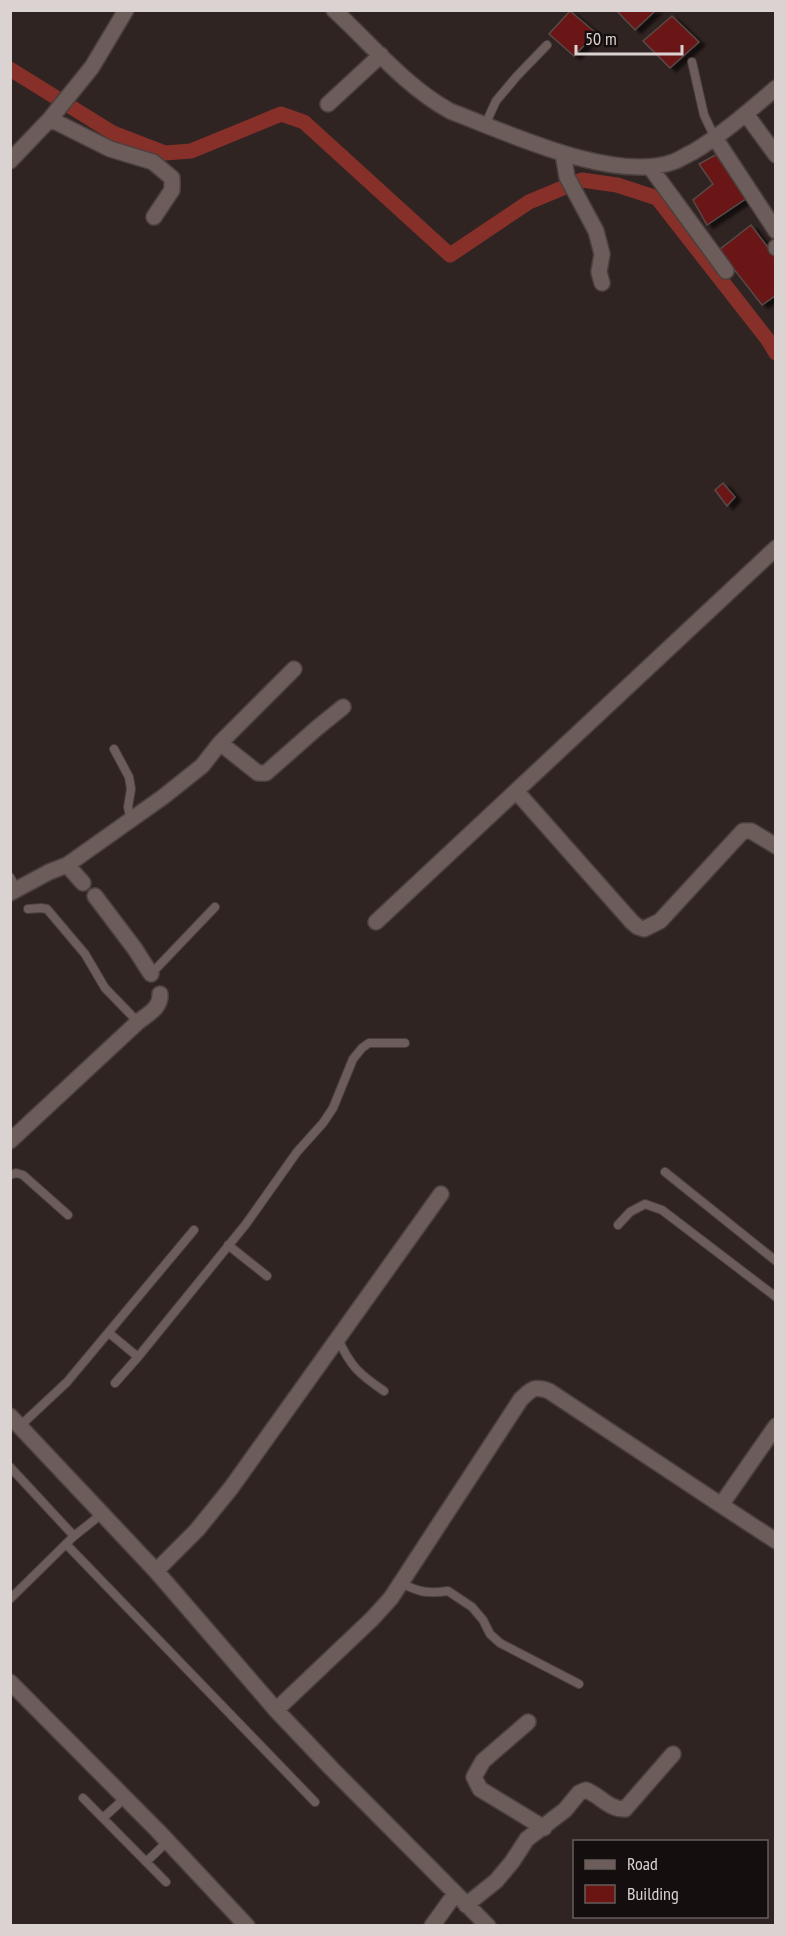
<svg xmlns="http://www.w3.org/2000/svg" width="786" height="1936" font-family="'PT Sans Narrow',sans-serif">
  <defs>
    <filter id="shadow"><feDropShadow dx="6" dy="3.5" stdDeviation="1.5" flood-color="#0009"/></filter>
  </defs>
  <rect width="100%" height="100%" fill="#302422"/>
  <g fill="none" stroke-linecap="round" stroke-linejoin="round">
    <path stroke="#863029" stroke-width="15" d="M10,69L113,133L165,153L191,151L281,114L304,122L450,255L529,202L582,180L617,185L657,198L768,340L776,353"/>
  </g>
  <path fill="#6a1512" stroke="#584a48" stroke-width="1.5" filter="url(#shadow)" d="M616,10H656L635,30Z
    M570,11L596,33L574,56L549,34Z
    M672,16L699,42L670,68L643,41Z
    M719,153L747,198L707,225L693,200L713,184L699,164Z
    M751,225L776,258V295L762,305L719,250Z
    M723,483L735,497L727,506L715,490Z"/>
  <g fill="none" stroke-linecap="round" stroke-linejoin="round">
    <defs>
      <path id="lane" d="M692,62L704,115L715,138
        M485,125L496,101L517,76L547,45
        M114,749L129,777L131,789L128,807L131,820
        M10,877L17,889
        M28,909L41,908L47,909L85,954L105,988L138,1022
        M151,974L215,907
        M665,1172L776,1261
        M10,1175L16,1173L23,1175L68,1215
        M618,1225L630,1212L645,1204L662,1210L776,1297
        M228,1245L267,1276
        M109,1333L138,1357L246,1224L297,1152L323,1123L333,1108L353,1059L362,1048L369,1043H405
        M338,1339C351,1367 359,1374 384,1391
        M115,1383L138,1357
        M20,1426L67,1382L194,1230
        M10,1467L74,1536
        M66,1544L315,1802
        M401,1583C419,1592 427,1594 448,1591L472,1607L483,1620L490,1634L500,1643L579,1684
        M10,1599L74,1536L103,1513
        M83,1798L166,1882
        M103,1818L125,1798
        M146,1862L168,1841"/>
      <path id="street" d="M334,10C372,45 405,86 450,111C508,133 613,183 673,162C679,160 686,155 693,152C723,134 749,111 776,88
        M328,104L381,55
        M746,114L776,155
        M50,119L110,149L153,162L172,178V190L154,217
        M715,138L776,231
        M563,154L567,177L596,231L602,254L599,272L602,283
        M10,161L50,119L92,67L126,10
        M650,167L726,271
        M776,247V248
        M220,743L258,773H266L317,728L343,707
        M516,791L632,922L638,927L644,929L660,921L743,831H751L776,846
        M67,865L83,883
        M10,893L49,872L67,865L163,797L202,766L220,743L294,669
        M95,896L135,949L151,974
        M376,922L776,548
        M10,1141L138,1022C148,1014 161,1008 160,994
        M10,1416L156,1571L276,1710L332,1769L488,1926
        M721,1505L776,1541
        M156,1571L197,1530L231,1488L441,1194
        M10,1682L158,1831L247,1926
        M276,1710L372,1619L391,1598L521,1399C531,1390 534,1385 549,1391L721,1505L776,1426
        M528,1722L483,1761L474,1777L480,1789L544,1828
        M466,1905L496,1881L512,1862L527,1839L565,1810L579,1793L586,1790C601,1796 608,1809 625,1809L673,1754
        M432,1926L455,1894"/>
    </defs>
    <use href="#lane" stroke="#4b403e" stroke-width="10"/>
    <use href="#street" stroke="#4b403e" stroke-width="18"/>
    <use href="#lane" stroke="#6c5d5b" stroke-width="8"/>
    <use href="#street" stroke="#6c5d5b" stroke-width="15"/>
  </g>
  <rect width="786" height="1936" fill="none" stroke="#dbd3d1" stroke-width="24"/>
  <rect x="573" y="1840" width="195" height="78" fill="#140f0e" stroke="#645d5c" stroke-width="1.5"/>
  <rect x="585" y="1860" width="30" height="9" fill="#6c5d5b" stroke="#645d5c" stroke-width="1.5"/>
  <text x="627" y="1870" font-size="18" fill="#dbd3d1">Road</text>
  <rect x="585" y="1885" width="30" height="18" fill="#6a1512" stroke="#645d5c" stroke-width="1.5"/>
  <text x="627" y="1900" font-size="18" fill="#dbd3d1">Building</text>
  <path d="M576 45v9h106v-9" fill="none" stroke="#dbd3d1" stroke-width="3"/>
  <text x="585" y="45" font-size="18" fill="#dbd3d1" stroke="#140f0e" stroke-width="4.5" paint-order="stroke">50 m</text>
</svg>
